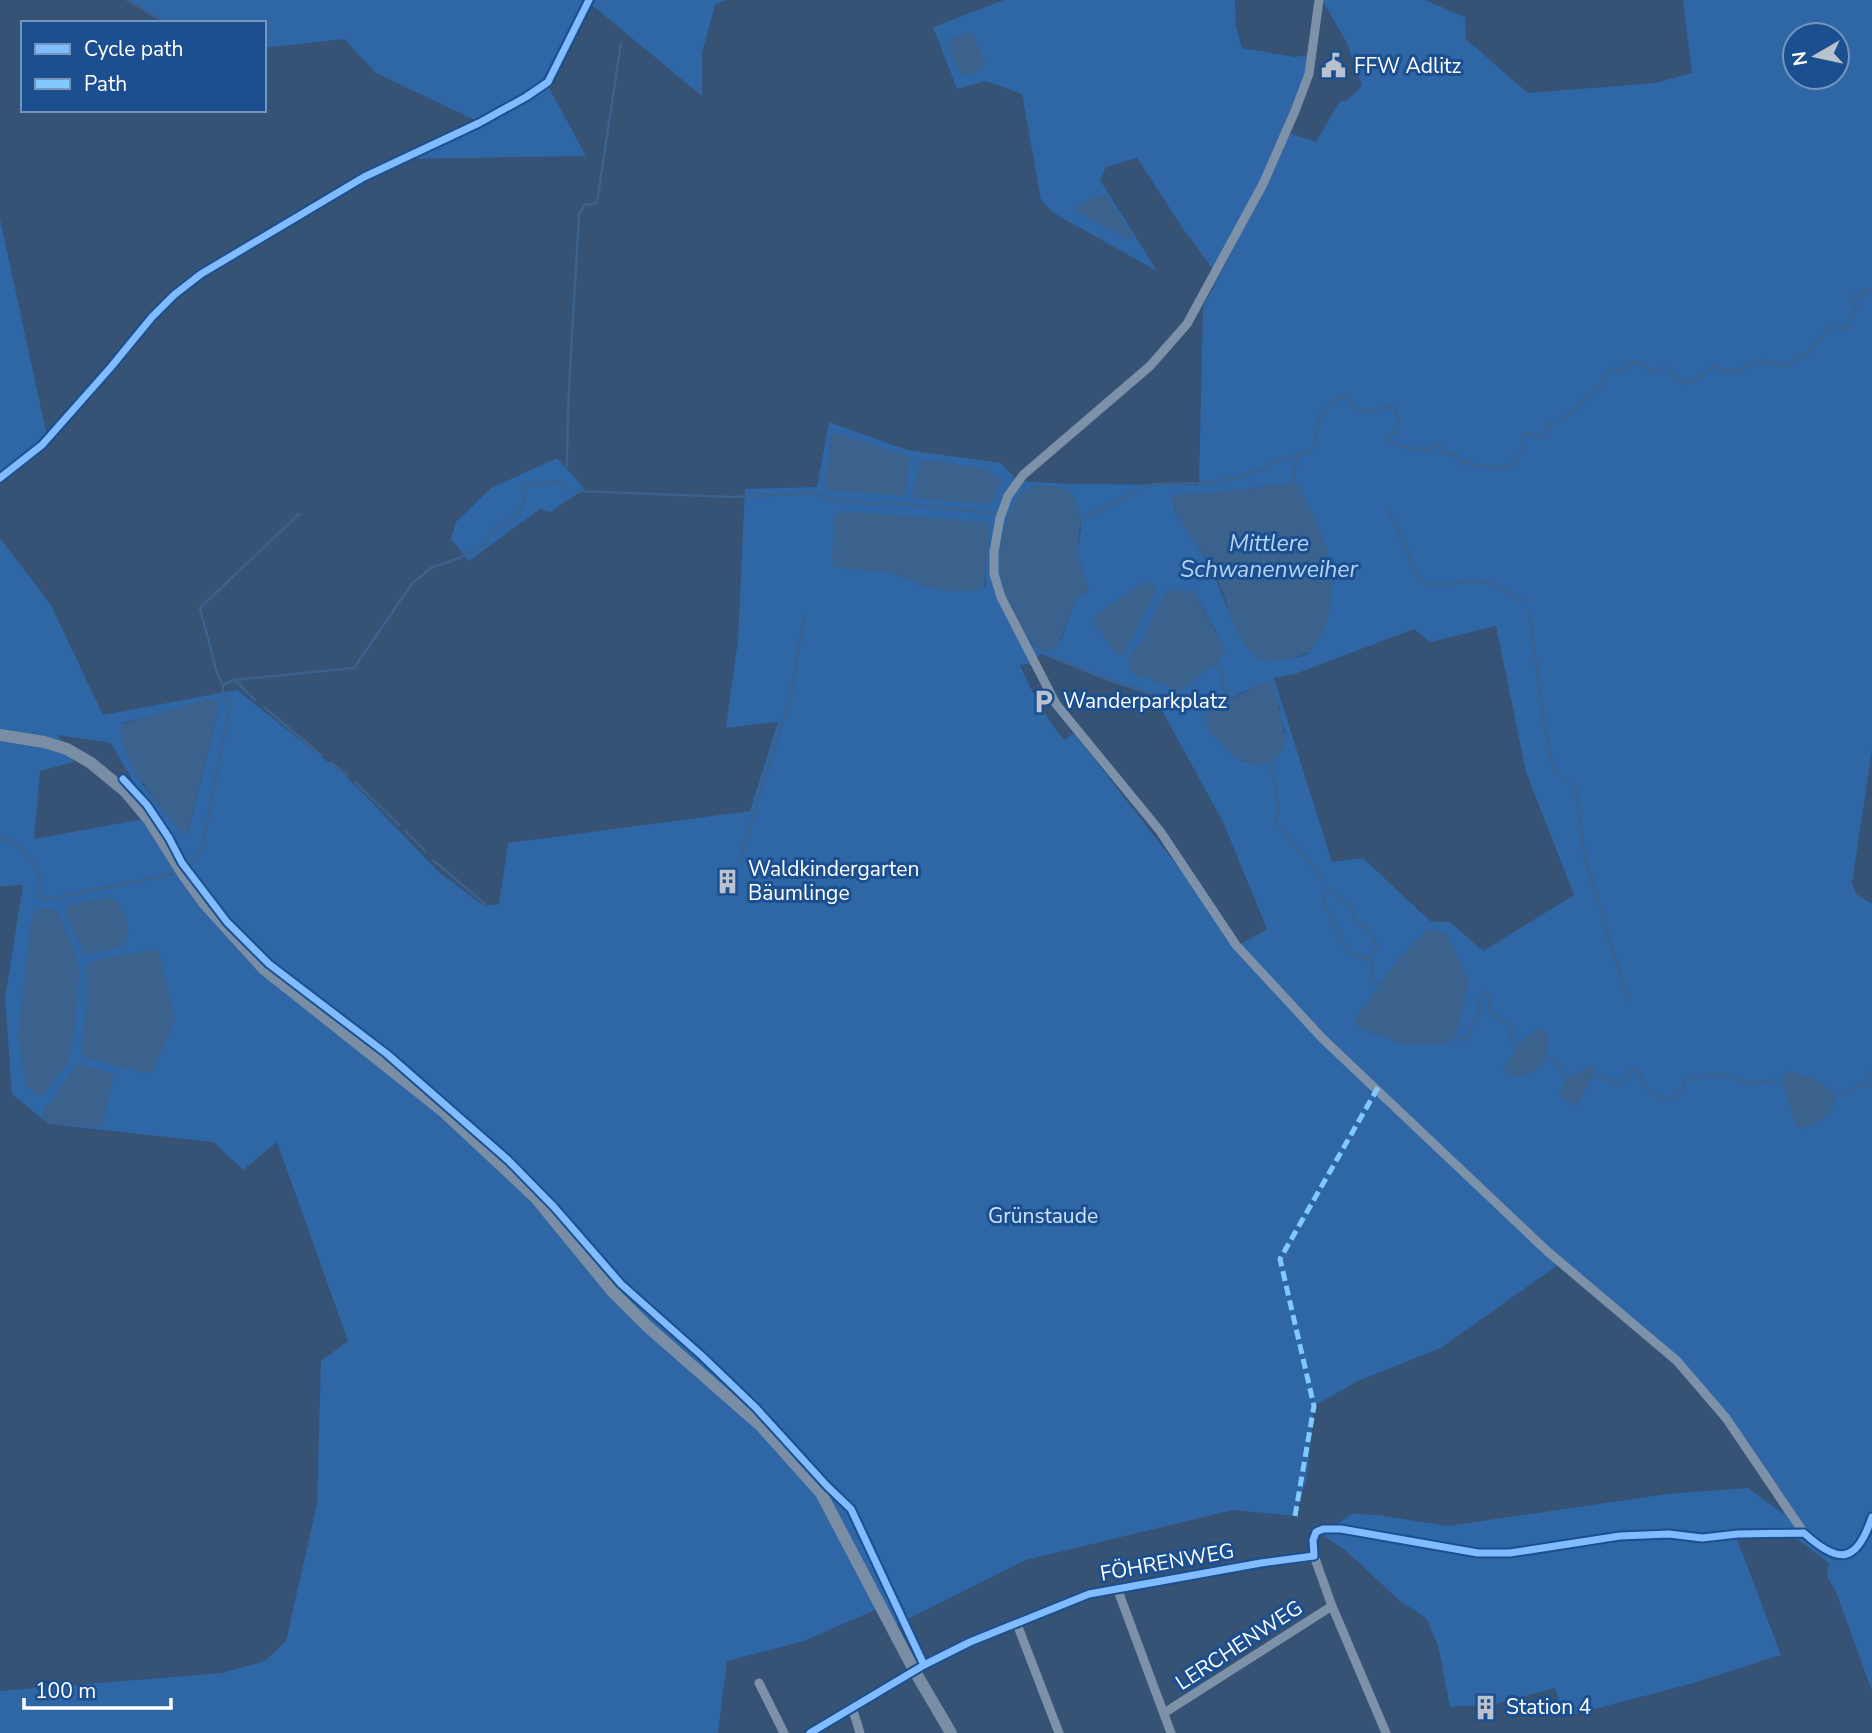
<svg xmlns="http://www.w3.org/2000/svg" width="1872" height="1733" font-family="'Nunito Sans',sans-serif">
  <rect width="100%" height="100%" fill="#365274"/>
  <path fill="#2f66a5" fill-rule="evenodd" d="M129,0H726L715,5L702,53V96L588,2L547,84L586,156L402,159L477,121L376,73L344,39L264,48V23H167Z
    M1004,0H1235L1236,27L1242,48L1295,57L1309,55L1305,76L1260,183L1213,269L1184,230L1137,158L1106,167L1100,180L1157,271L1052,212L1041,200L1022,94L986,81L957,89L933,27Z
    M1322,0H1425L1465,17L1466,39L1528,93L1655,83L1692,73L1683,0H1872V750L1852,883L1856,894L1872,904V1691L1836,1592L1827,1576L1829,1563L1793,1536L1735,1534L1781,1655L1690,1684L1564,1717L1555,1688L1496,1704L1450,1707L1438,1645L1426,1618L1400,1601L1345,1550L1321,1534L1352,1514L1378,1515L1448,1526L1667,1494L1748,1488L1785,1515L1726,1418L1677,1361L1558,1265L1441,1348L1358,1381L1314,1406L1307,1478L1295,1516L1233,1510L1026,1560L890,1628L877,1609L804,1641L727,1661L718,1733H0V1691L222,1673L265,1661L286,1641L317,1504L321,1361L348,1341L277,1142L243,1170L213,1142L48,1124L12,1094L5,998L23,885L0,886V538L51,605L103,715L237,690L347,777L439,872L484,906L499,904L508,843L750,811L778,722L726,728L738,640L745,489L817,487L829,422L907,450L1001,463L1018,481L1072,484L1199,485L1203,307L1266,186L1289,133L1316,142L1340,101H1346L1362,86L1347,43ZM1795,35H1837V77H1795ZM1293,483L1308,653L1300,657L1266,661L1227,608L1212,568L1174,511L1229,491ZM1035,485L1069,490L1079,508L1081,529L1077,552L1089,591L1075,600L1061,640L1032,645L1004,590L1000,564L1001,542L1009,517ZM986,563V587L923,586L900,575L884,572ZM1167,591L1194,592L1217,633L1219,661L1179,691L1146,677L1128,658L1145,638V632ZM1496,626L1526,772L1574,895L1483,951L1450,922L1430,921L1363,858L1332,862L1274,678L1295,674L1414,629L1430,642ZM1041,654L1107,681L1154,696L1223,822L1267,929L1239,945L1074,733L1064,740C1045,717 1032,693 1020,665L1028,664L1033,666L1031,662ZM1264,682L1275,697L1280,708L1279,716L1286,733L1242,762L1208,728L1232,698ZM218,711L188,832L184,835L142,784L122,723L155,715ZM58,735L111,743L154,817L34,839L40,771L74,762ZM1380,985L1445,1044L1402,1045L1383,1036L1366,1031L1356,1025L1355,1020ZM1593,1065V1075L1576,1106L1568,1078Z
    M0,219L47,436L0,482Z
    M557,458L585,489L550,512L540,509L469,561L451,539L456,522L491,488Z"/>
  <path fill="#3b618d" d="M972,32L985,63L980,71L963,76C956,67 948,49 951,38Z
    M1101,195H1106L1131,234V237L1128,239L1076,212L1077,205Z
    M835,432L907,456L910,459L906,493L903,496L828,490L825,485L831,436Z
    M924,459L982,468L1003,480L993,501L987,505L914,498L912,495L920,461Z
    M1293,483L1298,484C1307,503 1318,522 1325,543C1336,576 1337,651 1292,658C1281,660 1266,664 1256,657C1231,636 1227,593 1211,566C1198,543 1176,524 1171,497L1179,494L1229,491Z
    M1036,485L1061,487L1069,490L1073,495L1079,508L1081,518L1077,552L1089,591L1075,600L1058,646L1042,652C1031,644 1026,634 1019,622C1011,608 1003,592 1001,576C997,555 1004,514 1018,497C1023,491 1029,488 1036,485Z
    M841,511L986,522L990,526L984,590L953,592L923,586L900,575L884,572L834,567L832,559L834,517Z
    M1144,582L1156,585V591L1123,656L1117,655L1093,622L1097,614Z
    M1182,590L1194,592L1226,651L1219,661L1179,691L1146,677H1137L1129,667L1128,658L1145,638L1144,632L1167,591Z
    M1264,682L1273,683L1286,742C1271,781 1238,764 1218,740C1214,736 1209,732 1207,727C1205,721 1207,717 1209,711Z
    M206,699L217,700L218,711L188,832L184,835C166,815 111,750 122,724Z
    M111,897C123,904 137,936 121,946C113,951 97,952 88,954L83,951L65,913L69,905Z
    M38,908L57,910L76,954L79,973L76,1014L72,1047L68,1062L43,1096H36L26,1084L18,1038L30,926L33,914Z
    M1428,928L1447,934L1469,981L1456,1036L1445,1044L1437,1045H1402L1383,1036L1366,1031L1356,1025L1354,1020L1397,961Z
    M158,949L175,1019L153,1071L145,1073L82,1057L81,1050L87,1003L86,966L91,961Z
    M1538,1029L1548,1034C1547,1062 1541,1075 1511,1077L1503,1068L1524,1039Z
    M81,1064L114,1075L102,1127L48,1124L43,1117L44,1108L51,1102L75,1066Z
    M1594,1064L1593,1075L1576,1106L1563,1100L1559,1091L1568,1078Z
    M1790,1071L1815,1079L1837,1094C1831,1115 1822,1121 1803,1129L1796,1126L1782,1081L1783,1075Z"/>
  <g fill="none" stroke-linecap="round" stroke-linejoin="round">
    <path stroke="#3b618d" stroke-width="2.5" d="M127,0L166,23
      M1563,417C1581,410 1578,401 1592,394L1594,388H1602V379L1607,376L1608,371L1614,368L1622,372L1627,364L1641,363L1649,371H1655L1664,366C1688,392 1685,386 1712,367H1717L1721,372L1739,370L1763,360C1775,365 1785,368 1796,361L1798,354L1805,357L1831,325L1842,329L1851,325L1850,315L1857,311L1851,296H1862V290L1872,291
      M567,466C567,382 575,298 579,214L585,204L591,205L597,202L621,43
      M1293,483L1297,455
      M577,491L731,497L815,493L833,500L859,502L862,504L895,503L994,513
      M1388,509L1421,582C1439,587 1462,580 1482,582C1499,584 1512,597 1527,602
      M1078,518H1083L1118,501L1137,488L1156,484L1206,483L1237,478L1252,472L1266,469L1273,462C1287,460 1297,453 1310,452C1320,441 1314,426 1321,413C1326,405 1337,402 1345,395L1357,410L1376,411L1386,406L1395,408L1399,423L1395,433L1387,436L1388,442C1402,446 1428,455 1439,444L1445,453L1457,456L1461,463C1481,463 1489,472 1513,465L1512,460C1524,452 1524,450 1522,434L1528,433L1535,437L1544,436L1550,427L1545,425L1555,421
      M1529,611L1544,723L1554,773
      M1050,656L1109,680L1161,696L1181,708
      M1215,663L1222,667V687L1232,698
      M235,680L255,700
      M223,685L217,673L200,608L299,514
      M264,707L321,755
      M330,762L347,775
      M1271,762L1279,809L1275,822L1307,859L1322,882
      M1565,781L1576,787L1584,854L1628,1001
      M355,782L399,825
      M405,831L426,852
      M0,837C24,845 47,870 39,897L44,900L177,873
      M740,858L791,695L804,616
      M433,860L485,904
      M188,863L202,849L230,704L223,691V685L234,680L354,668L413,582C422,578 429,567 435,566C448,563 470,554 481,547C489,542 489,536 495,529C500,523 512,519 519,515L525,498L521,488L524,484L534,485L559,481L569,491
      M1370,960L1377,948C1373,934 1369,928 1356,922C1353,910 1350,904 1338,899L1335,891L1328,890L1323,899L1326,909L1332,915L1331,921L1340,934L1341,942L1348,946L1351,954L1370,960L1373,967L1370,977L1383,986
      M1455,1035L1461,1040L1466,1039L1479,1010V999L1484,992H1487L1491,1012L1511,1027V1039L1518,1050
      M1545,1056L1558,1064L1568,1081
      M1592,1076L1606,1078L1613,1083L1619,1084L1626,1078L1629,1070H1635L1641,1075L1643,1086L1660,1098L1674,1099L1685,1086L1684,1081L1688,1078C1701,1080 1708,1073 1719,1075C1726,1076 1731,1078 1738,1079L1741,1083L1773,1081
      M1865,1084L1868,1087L1872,1083
      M1842,1094L1852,1090L1857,1085L1865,1084L1872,1071"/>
    <path stroke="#7d92a8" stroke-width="9" d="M1319,0L1309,74L1295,111L1263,184L1187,324L1150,366L1023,475L1008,496L1000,518L994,552V574L1001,597L1056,704L1160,831L1236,945L1323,1039L1547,1251L1677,1361L1726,1418L1804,1533C1840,1566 1857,1562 1872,1517
      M1117,1588L1171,1733
      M1017,1624L1059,1733
      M759,1683L784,1733
      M852,1707L860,1733
      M1164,1713L1332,1606
      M810,1733L924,1665L970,1642L1089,1594L1261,1563L1314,1556L1332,1606L1386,1733"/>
    <path stroke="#798da4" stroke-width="12" d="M0,735L44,742L67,749L91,763L125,791L150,821L184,875L205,904L264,969L443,1111L535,1197L612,1291L647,1326L761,1426L821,1493L914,1670L951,1733"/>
    <path stroke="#80caff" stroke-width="5" stroke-dasharray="10 5" stroke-linecap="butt" d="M1295,1516L1314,1406L1280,1259L1380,1084"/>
    <defs>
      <path id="cycleway" d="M0,478L42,445L111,367L152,317L174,295L201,274L364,177L479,123L526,97L548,82L589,0
        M123,779L147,805L169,838L182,863L227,922L269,964L387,1054L508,1160L554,1207L621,1284L702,1356L756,1408L827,1486L851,1509L924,1665
        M810,1733L924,1665L970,1642L1089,1594L1261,1563L1314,1556L1313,1540L1316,1532L1323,1529H1341L1478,1553H1510L1620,1536L1669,1534L1702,1538L1738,1534L1804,1533C1840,1566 1857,1562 1872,1517"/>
    </defs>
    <use href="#cycleway" stroke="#1b4f8f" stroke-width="11"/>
    <use href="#cycleway" stroke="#80bcff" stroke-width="7"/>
  </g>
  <defs>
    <symbol id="civic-bare" viewBox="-9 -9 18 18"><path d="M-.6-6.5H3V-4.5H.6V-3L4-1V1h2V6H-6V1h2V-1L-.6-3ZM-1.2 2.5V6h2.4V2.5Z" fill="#b9c2ce" stroke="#1b4f8f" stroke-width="2.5" paint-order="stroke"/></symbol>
    <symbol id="parking-bare" viewBox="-9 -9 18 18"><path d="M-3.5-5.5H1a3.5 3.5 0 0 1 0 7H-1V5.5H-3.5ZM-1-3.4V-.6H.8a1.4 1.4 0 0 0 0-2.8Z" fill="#b9c2ce" stroke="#1b4f8f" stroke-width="2.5" paint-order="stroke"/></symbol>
    <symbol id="building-bare" viewBox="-9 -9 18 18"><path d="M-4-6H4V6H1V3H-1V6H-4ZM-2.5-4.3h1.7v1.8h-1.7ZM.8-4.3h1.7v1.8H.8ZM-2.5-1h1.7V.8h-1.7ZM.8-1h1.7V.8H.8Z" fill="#b9c2ce" stroke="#1b4f8f" stroke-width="2.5" paint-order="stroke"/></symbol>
  </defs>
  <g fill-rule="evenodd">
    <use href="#civic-bare" x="1316" y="48" width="35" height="35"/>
    <use href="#parking-bare" x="1026" y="684" width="35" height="35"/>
    <use href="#building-bare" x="710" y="864" width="35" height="35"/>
    <use href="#building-bare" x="1468" y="1690" width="35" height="35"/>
  </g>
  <g text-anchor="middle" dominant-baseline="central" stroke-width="6" stroke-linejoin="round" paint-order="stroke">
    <g font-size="21" fill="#fff" stroke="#1b4f8f" text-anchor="start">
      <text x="1354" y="66">FFW Adlitz</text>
      <text x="1063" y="701">Wanderparkplatz</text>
      <text x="748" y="869">Waldkindergarten<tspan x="748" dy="24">Bäumlinge</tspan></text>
      <text x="1506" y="1707">Station 4</text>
    </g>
    <g font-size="21" fill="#cfe3fa" stroke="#1b4f8f">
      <text x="1043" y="1216">Grünstaude</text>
    </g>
    <g font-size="21" fill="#fff" stroke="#1b4f8f">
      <text transform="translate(1167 1562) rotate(-10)">FÖHRENWEG</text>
      <text transform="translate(1239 1645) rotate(-33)">LERCHENWEG</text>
    </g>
    <g font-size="23" font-style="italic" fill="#b5d3f5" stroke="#1b4f8f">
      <text x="1269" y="543">Mittlere<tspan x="1269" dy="26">Schwanenweiher</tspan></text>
    </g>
  </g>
  <rect x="21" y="21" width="245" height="91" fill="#1b4f8f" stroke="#7695bc" stroke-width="2"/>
  <rect x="35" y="44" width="35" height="10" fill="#80bcff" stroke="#7695bc" stroke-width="2"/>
  <text x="84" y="56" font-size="21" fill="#ffffff">Cycle path</text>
  <rect x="35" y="79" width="35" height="10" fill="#80caff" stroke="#7695bc" stroke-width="2"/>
  <text x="84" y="91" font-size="21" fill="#ffffff">Path</text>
  <g transform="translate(1816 56) rotate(261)"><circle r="33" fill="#1b4f8f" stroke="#7695bc" stroke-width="2"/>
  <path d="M0-5L12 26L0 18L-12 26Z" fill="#b9c2ce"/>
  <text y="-10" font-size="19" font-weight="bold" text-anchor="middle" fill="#ffffff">N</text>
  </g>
  <path d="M24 1698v10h147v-10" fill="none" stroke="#ffffff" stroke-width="3.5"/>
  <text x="35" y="1698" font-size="21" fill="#ffffff" stroke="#1b4f8f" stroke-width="5" paint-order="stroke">100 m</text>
</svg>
